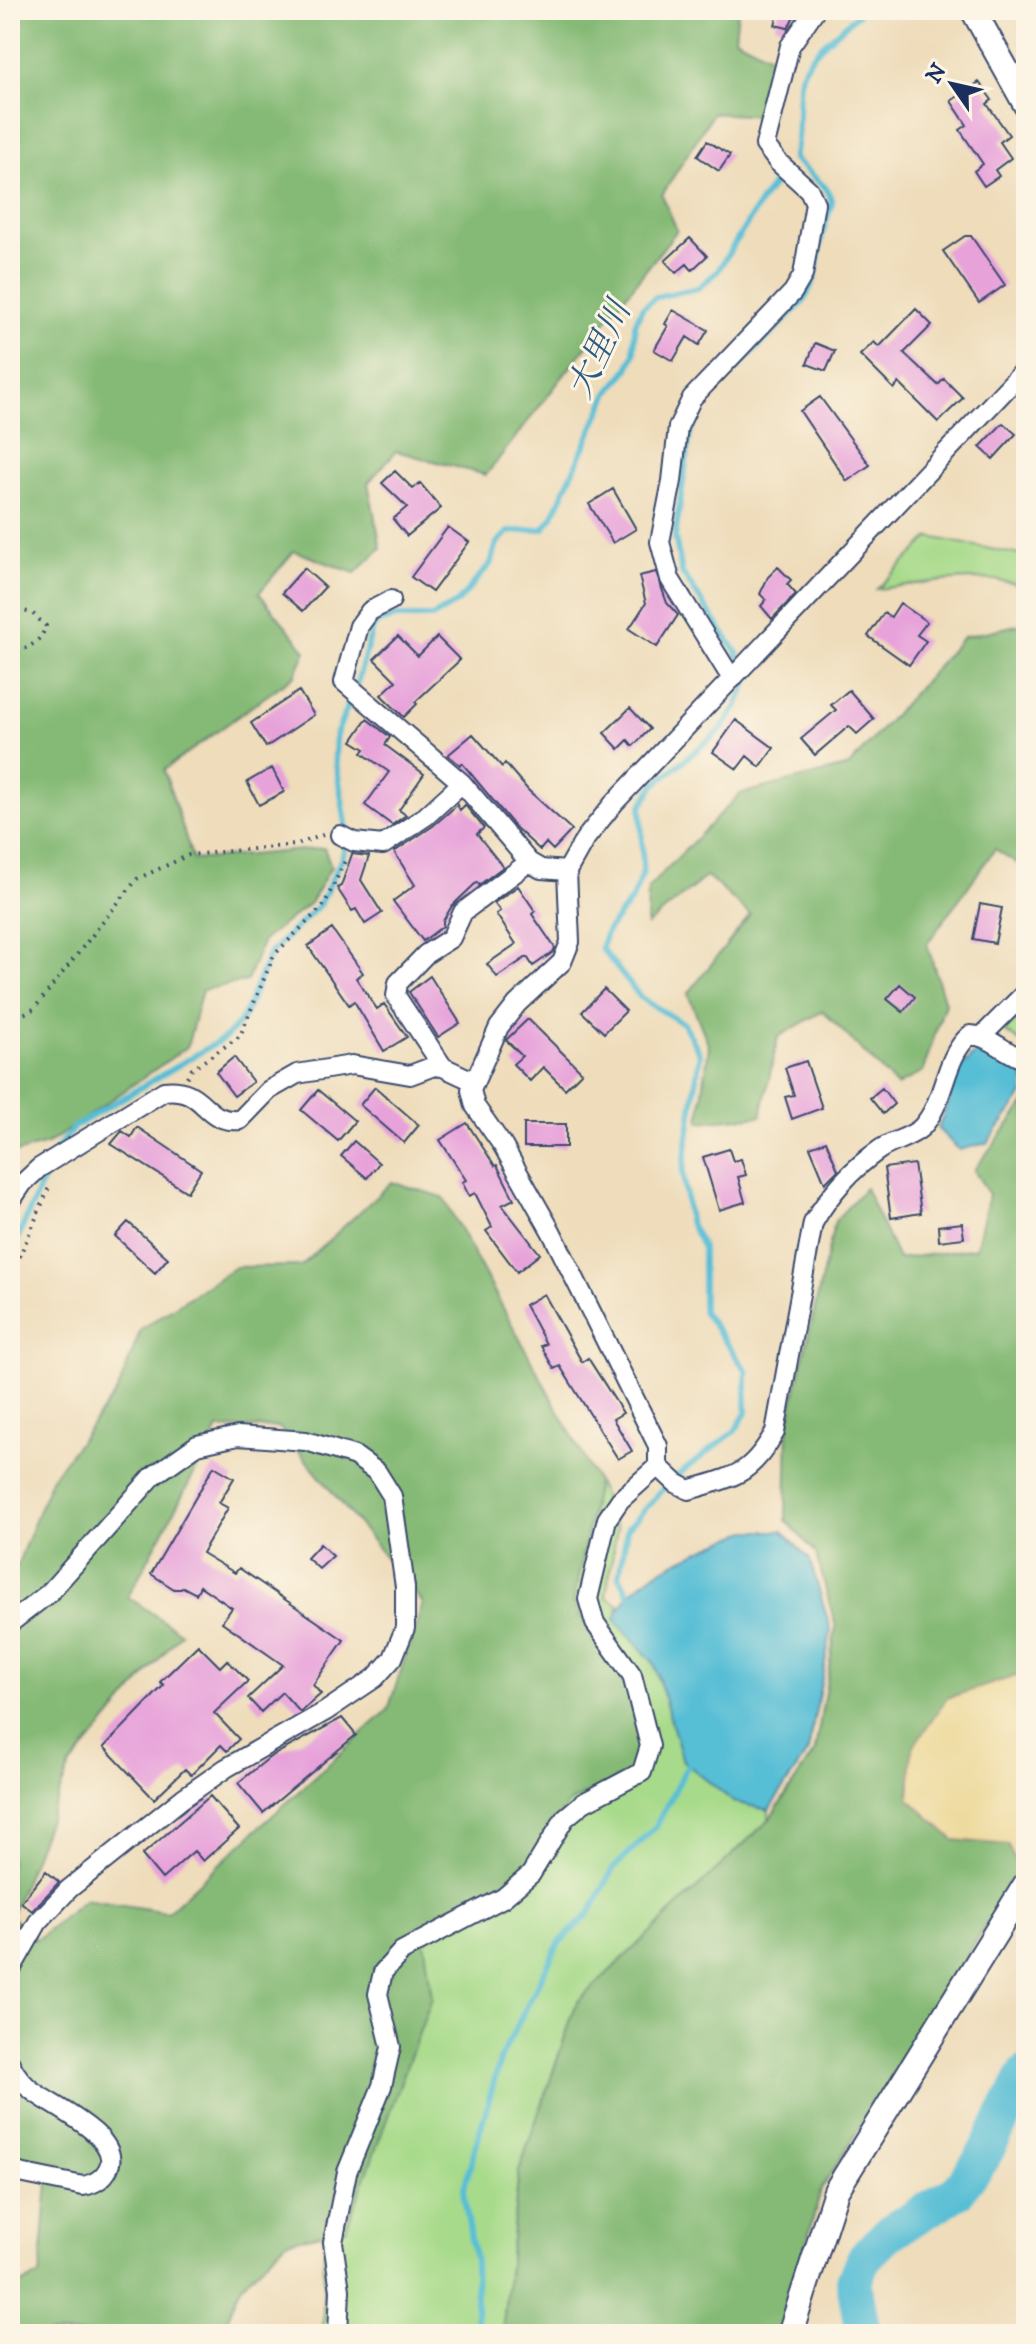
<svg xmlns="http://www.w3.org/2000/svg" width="1036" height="2344" font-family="'IM FELL DW Pica','Noto Serif JP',serif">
  <rect width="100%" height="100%" fill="#fcf5e5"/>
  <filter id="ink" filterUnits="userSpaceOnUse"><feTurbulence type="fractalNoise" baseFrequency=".0125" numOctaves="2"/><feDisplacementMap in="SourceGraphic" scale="16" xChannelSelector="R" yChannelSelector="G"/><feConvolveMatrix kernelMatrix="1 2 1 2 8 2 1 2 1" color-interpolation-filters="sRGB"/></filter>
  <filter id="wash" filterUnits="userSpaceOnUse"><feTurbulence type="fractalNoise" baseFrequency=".006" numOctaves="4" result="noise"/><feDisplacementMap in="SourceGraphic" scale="32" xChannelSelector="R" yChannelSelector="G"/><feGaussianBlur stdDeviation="1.8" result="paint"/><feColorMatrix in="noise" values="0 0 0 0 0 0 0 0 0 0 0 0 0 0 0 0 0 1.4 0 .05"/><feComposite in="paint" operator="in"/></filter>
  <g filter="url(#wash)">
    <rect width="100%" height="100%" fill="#eedcba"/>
    <path fill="#a7da8a" stroke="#618474" stroke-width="2" d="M930,537L1026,556V589C997,569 913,585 877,589Z
      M1026,1010V1046L1004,1031Z
      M597,1482L617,1528L606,1597L619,1605L615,1620L654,1663L683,1761L734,1802L769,1810V1820L577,2002L519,2171L502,2334H323L324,2234L346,2229L423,1932L528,1867L568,1803L634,1770L625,1686L573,1603Z"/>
    <path fill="#85ba76" stroke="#50746a" stroke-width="2" fill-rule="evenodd" d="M10,10H738L735,38L776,59L760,116L713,113L662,195L677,230L486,475L396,451L368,483L381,548L355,573L294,551L259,593L306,651L295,675L164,770L193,860L324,848L331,867L310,903L263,940L247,981L202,990L187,1047L49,1143L10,1155Z
      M1026,623V869L995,849L927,944L945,1003L923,1071L897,1086L823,1011L778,1037L761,1116L699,1122L709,1046L688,994L750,915L707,876L647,925L648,888L740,794L849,766L963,637Z
      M1026,1102V1673L947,1698L954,1840L1008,1845L1019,1872L821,2190L781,2334H502L519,2171L577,2002L769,1820L815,1751L836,1627L816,1553L786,1520L788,1423L835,1221L865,1188L898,1259L976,1248L989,1195L974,1170Z
      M392,1182L443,1197L597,1482L573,1603L625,1686L646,1745L635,1770L568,1803L528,1867L423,1932L432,1998L346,2229L287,2241L241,2286L221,2334H10V2288L40,2276L49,2171L10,2167V1584L51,1479L118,1390L141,1329L235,1267L301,1266ZM279,1427L423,1603L388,1710L167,1912L85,1899L36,1940L11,1916L70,1766L181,1633L128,1597L218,1429Z"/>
    <path fill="#eeda9e" stroke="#84847e" stroke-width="2" d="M1026,1673V1860L1019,1872L1008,1845L954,1840L909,1799L912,1748L947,1698Z"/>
    <path fill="#57bed5" stroke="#39769a" stroke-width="2" d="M980,1048L1024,1073L1023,1095L987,1143L959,1150L938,1129L960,1069Z
      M747,1531H783L810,1560L831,1631L808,1751L769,1810L734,1802L683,1761L654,1663L615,1620C628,1573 706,1549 747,1531Z"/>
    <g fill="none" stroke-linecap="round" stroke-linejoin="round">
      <path stroke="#57bed5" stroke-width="6" d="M793,158C801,134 796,107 800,82C804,52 842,31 862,10
        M56,1150L74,1127L226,1037L243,1018L270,953L320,904L343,856L347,830L335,757L336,735L358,680L372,630L378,622L396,617H432L458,602L491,563L497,543L508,532L543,529L552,518L609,392L628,369L634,354L635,325L642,308L656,297L698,288L717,272L761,201L784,170
        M10,1256L48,1168
        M633,1602L619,1576L627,1529L669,1482L735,1431L746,1413V1370L703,1311V1248L689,1221L683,1172L700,1054L684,1024L641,998L601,948L607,931L632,899L643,872L641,807L654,785L722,729L737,706L748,680L737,653L682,573L675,537L690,433L708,398L804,301L815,277L822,234L832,202L827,189L793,158
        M477,2334L475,2262L463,2191L501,2057L559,1943L589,1914L613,1869L656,1826L690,1761"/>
      <path stroke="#57bed5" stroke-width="36" d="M863,2334L854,2282L863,2259L889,2233L957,2192L982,2159L1026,2073"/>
    </g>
    <g id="blocks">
      <path fill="#e7a2da" d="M779,10H797L788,28L775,25Z
        M979,82L992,100L987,104L1009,135L1000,142L1011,158L995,170L999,176L984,186L974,171L983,164L960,130L967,125L951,101Z
        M707,141L730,155L719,171L697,156Z
        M965,236H971L1005,285L979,303L943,251Z
        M690,238L707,256L692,270L687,264L676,273L665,261Z
        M916,309L932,325L904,353L938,385L944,379L963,398L938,422L899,383L894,389L860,355L874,342L879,347Z
        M673,310L708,330L699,345L687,337L673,361L654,350L668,326L665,324Z
        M815,343L835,351L826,371L807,364Z
        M820,397L870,465L847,481L800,411Z
        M1003,423L1016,434L993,459L980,447Z
        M395,471L413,489L420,483L441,508L407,536L393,519L407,507L382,483Z
        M613,489L636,529L613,543L589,504Z
        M448,527L469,542L432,592L411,577Z
        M778,567L791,580L787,584L796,594L772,619L761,606L766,600L760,594L768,577Z
        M304,568L325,587L303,611L282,593Z
        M656,572L667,603L678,615L657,647L629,629L646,603L639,576Z
        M900,603L927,622L917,635L926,641L909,665L868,636L884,613L891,617Z
        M398,636L418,656L437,637L460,660L415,702L417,704L404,717L381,695L396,681L374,659Z
        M849,690L874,719L857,734L849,726L815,755L801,739L836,710L831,705Z
        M299,691L314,715L266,747L251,723Z
        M630,708L650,729L633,746L628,740L619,749L604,733Z
        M367,719L390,737L385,745L424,774L399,810L406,815L392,825L365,805L389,772L362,753L365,749L352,741Z
        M736,720L774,748L760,767L747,756L737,769L713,752Z
        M473,734L502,767L505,763L528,790L572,830L553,850L546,843L540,850L516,828L462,763L460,765L448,755Z
        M272,768L284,792L259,805L247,782Z
        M457,805L460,810L465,805L484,828L477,834L503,867L479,885L477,882L452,906L443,921V926L423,941L393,901L415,885L394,852L433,826Z
        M352,854L369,856L361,880L382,913L365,924L356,909L352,911L337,888L341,886Z
        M518,886L535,911L532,914L555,948L553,952L533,966L527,957L497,977L487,964L516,944L496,914L500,911L494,903Z
        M980,904L1002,908L995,943L973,939Z
        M332,929L363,973L356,978L377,1009L384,1004L407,1037L384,1051L354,1001L349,1005L308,946Z
        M430,976L460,1023L438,1037L409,992Z
        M900,984L915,997L903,1012L887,999Z
        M604,989L626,1011L604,1033L582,1012Z
        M528,1019L582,1072L565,1089L543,1067L530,1081L513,1064L522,1056L506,1040Z
        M234,1057L253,1082L234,1096L216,1072Z
        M806,1061L822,1108L792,1119L785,1097L794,1095L785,1068Z
        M375,1087L419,1125L404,1143L360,1105Z
        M882,1088L894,1104L883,1114L870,1098Z
        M318,1090L355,1121L338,1141L301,1110Z
        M467,1123L495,1166L497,1165L514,1199L502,1205L540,1254L517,1272L486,1231L492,1227L475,1193L469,1196L462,1182L466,1180L440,1140Z
        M524,1124H566V1147H524Z
        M137,1127L201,1170L187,1192L111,1144L122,1131L131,1137Z
        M354,1141L379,1163L367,1178L341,1156Z
        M826,1141L838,1170L825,1183L810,1147Z
        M729,1149L733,1161L741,1159L746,1175L738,1177L745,1202L719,1210L703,1157Z
        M914,1164L921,1213L891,1218L884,1168Z
        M128,1222L168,1258L155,1273L115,1236Z
        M962,1223L964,1238L939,1241L938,1226Z
        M544,1294L582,1362L588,1358L623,1413L613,1419L632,1451L618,1459L560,1366L554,1369L541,1346L546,1344L525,1305Z
        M214,1466L234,1478L219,1503L228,1508L202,1553L235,1573L239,1568L344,1640L313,1685L321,1694L300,1712L282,1692L261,1712L248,1698L283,1665L222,1622L232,1608L200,1586L196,1594L183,1587L181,1589H174L151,1574Z
        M320,1544L333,1556L319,1569L307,1558Z
        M198,1645L220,1667L227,1660L248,1681L214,1713L239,1739L227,1751L221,1745L191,1775L185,1769L154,1799L104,1747L164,1685L160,1682Z
        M342,1718L356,1735L263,1813L238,1783L270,1757Z
        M210,1796L239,1829L203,1861L194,1851L162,1879L142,1855Z
        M46,1871L59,1882L32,1911L21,1902Z"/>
    </g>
  </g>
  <g filter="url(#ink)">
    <use href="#blocks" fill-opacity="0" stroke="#3b496c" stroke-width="2"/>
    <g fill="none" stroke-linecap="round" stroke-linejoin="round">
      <defs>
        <path id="minor" d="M1026,368L614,803L585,839L567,871L570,942L562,962L517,1004L499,1027L471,1090L475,1106L503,1146L551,1231L658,1446V1466L676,1483L689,1490C735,1476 750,1476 775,1432L813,1223C829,1195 852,1169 879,1150C891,1141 911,1138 922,1127C946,1101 943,1058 970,1035C992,1036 1005,1054 1026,1060
          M391,600L370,611L359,626L344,682L462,783L529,862L541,869L567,871
          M732,679L670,579L660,542L672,481L678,427L692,398L793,292L803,275L815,203L809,190L778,162L765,145L790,46L815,10
          M340,835L354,842L383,845L426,816L462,783
          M983,1035L1026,992
          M443,1067L396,996L398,983L426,954L451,938L463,912L529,862
          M10,1202L23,1183L39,1168L164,1091C206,1086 202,1124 240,1120L269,1090L297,1074L352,1065L410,1075L434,1066L443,1067L473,1081
          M10,1623L49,1593L153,1476L197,1445L238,1436L306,1441L355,1456L377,1472L392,1496L405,1587V1628L393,1658L375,1678L326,1711L226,1768L183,1798L69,1889L38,1922L10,1971
          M10,2063C15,2074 24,2085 34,2092C54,2107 124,2138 108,2169C103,2179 94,2184 83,2186L10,2171
          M338,2334L340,2290L333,2242L347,2172L382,2086L391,2047L378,1994L383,1972L402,1951L503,1898L531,1874L565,1818L583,1803L642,1772L650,1746L632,1675L595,1623L588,1599L607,1519L620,1500L658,1466"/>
        <path id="tertiary" d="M973,10L1026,105
          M790,2334L836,2191L1026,1884"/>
      </defs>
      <use href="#minor" stroke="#3b496c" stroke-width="22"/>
      <use href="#tertiary" stroke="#3b496c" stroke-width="28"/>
      <path stroke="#3b496c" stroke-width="4" stroke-dasharray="2 6" stroke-linecap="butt" d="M10,608L32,613L46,626C40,644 27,648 10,654
        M10,1020L34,1009L137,879L189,855L295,845L323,835
        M187,1077L191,1070L240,1036L274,955L324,905L347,857
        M10,1279L50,1185"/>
      <use href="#minor" stroke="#fff" stroke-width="18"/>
      <use href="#tertiary" stroke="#fff" stroke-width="24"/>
    </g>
  </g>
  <g text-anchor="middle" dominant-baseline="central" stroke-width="6" stroke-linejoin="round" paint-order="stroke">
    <g font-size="34" font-style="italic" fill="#2d5a82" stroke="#fcf5e5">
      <text transform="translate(600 350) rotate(-65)">大里川</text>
    </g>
  </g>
  <rect width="1036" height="2344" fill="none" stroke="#fcf5e5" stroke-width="40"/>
  <g transform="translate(952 84) rotate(304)" stroke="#fcf5e5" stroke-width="6" paint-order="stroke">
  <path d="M0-6L14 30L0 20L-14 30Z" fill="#1b2f5e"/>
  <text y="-12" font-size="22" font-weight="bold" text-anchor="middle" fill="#1b2f5e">N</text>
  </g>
</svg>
